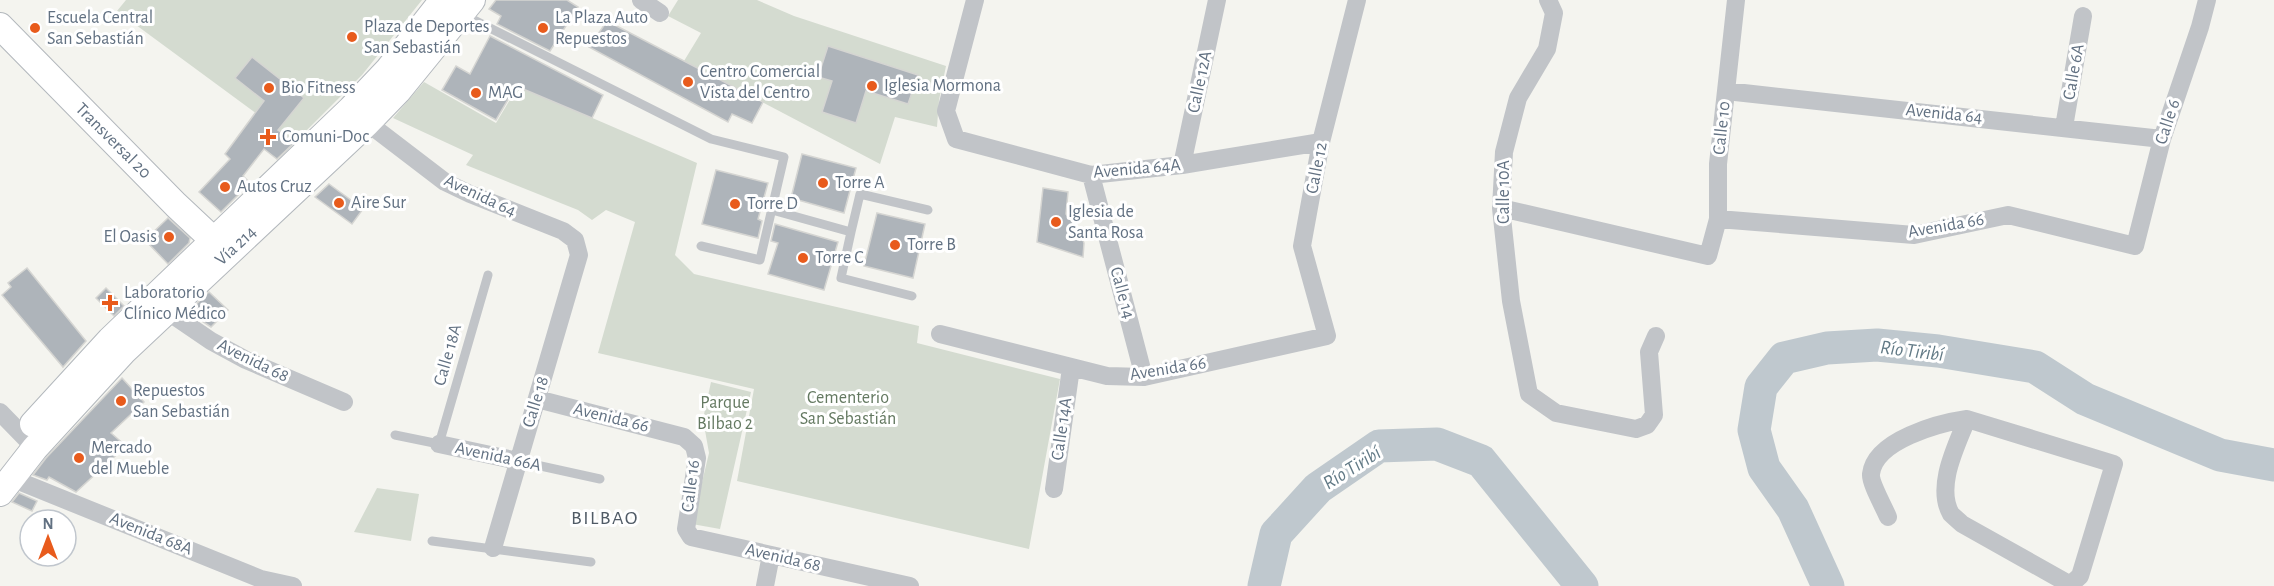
<svg xmlns="http://www.w3.org/2000/svg" width="2274" height="586" font-family="'Alegreya Sans',sans-serif">
  <rect width="100%" height="100%" fill="#f4f4ef"/>
  <path fill="#d4dbd0" d="M126,0H422L362,75L295,142L117,11Z
    M678,0H757L794,16L946,66L939,100L937,127L895,117L880,164L684,61L701,33L668,16Z
    M424,82L496,123L518,86L697,163L675,255L694,274L919,326L917,343L1060,379L1029,549L737,481L754,389L598,353L635,222L606,210L592,220L578,210L466,165L473,155L393,118Z
    M711,382L751,392L720,529L692,524L709,453L703,419Z
    M377,488L419,494L411,541L354,532Z"/>
  <g fill="none" stroke-linecap="round" stroke-linejoin="round">
    <path stroke="#bfc8ce" stroke-width="33" d="M1264,586L1276,534L1318,488L1379,446L1437,444L1481,461L1582,586
      M1828,586L1793,509L1764,468L1754,430L1761,387L1784,358L1827,348L1877,345L1938,351L2035,367L2085,399L2220,455L2274,465"/>
  </g>
  <path fill="#aeb4ba" stroke="#d5d5d2" stroke-width="1.5" d="M496,0H567L578,7L550,51L497,24L501,16L489,9Z
    M607,21L763,102L752,123L732,114L728,122L589,47Z
    M490,36L603,95L592,118L516,86L496,120L442,90L456,66L470,74Z
    M828,46L918,75L908,104L866,91L856,123L822,112L832,81L818,77Z
    M252,57L304,98L278,130L295,142L277,159L264,149L243,176L250,183L221,212L199,192L230,159L225,154L264,101L235,78Z
    M802,154L856,168L844,213L791,198Z
    M716,170L768,183L758,219L762,221L758,238L702,224Z
    M329,184L363,209L352,224L315,197Z
    M1043,188L1068,192L1066,214L1079,230L1084,243L1083,257L1037,242Z
    M877,213L925,224L913,278L864,266Z
    M168,218L190,238L189,243L168,264L145,240Z
    M775,224L838,242L824,290L768,274L778,243L771,241Z
    M27,268L86,341L63,367L2,295L11,287L8,283Z
    M106,288L124,306L114,316L96,298Z
    M209,292L228,310L211,327L188,312Z
    M122,378L144,402L111,433L126,446L76,492L49,477L47,480L33,475L46,458Z
    M19,493L37,501L32,511L12,502Z"/>
  <g fill="none" stroke-linecap="round" stroke-linejoin="round">
    <defs>
      <path id="secondary" d="M0,26L176,205L225,251
        M33,424L110,340L351,109L388,70L443,0
        M0,493L35,448L124,351L367,123L398,91L472,0"/>
    </defs>
    <use href="#secondary" stroke="#b3b8bd" stroke-width="28"/>
    <path stroke="#c1c4c8" stroke-width="9" d="M464,15L711,139L784,157L760,260L701,246
      M772,210L851,232L841,278L912,296
      M851,232L860,194L928,210
      M395,435L439,444L488,275
      M518,461L600,479
      M432,541L591,562"/>
    <path stroke="#c1c4c8" stroke-width="18" d="M641,0L660,13
      M975,0L946,111L956,139L1091,175L1182,165L1321,142
      M1548,0L1554,13L1547,49L1518,98L1504,152L1501,208L1511,301L1529,394L1556,413L1636,429L1647,425L1654,415L1649,352L1656,336
      M1726,91L2162,139
      M360,117L445,182L470,194L563,231L575,240L579,255L493,548
      M2064,127L2083,16
      M1182,165L1217,0
      M1091,175L1144,377
      M1501,208L1708,256L1718,219V164L1736,0
      M1718,219L1914,235L2008,215L2135,246L2162,139L2200,27L2207,0
      M167,311L211,341L246,360L344,402
      M940,334L1107,376L1144,377L1327,336L1302,246L1321,142L1357,0
      M537,399L684,437L694,446L697,458L686,529L691,537L910,586
      M0,412L35,448
      M439,444L518,461
      M11,478L261,579L293,586
      M1054,489L1071,368
      M1888,517C1884,507 1870,483 1871,474C1875,440 1939,423 1967,419
      M765,586L771,555
      M2069,586L2080,576L2114,464L1967,419C1957,445 1935,486 1951,514C1954,517 1959,521 1962,524L2069,584"/>
    <use href="#secondary" stroke="#fff" stroke-width="26"/>
  </g>
  <g fill="#e85b1c" stroke="#fff" stroke-width="2">
    <circle cx="35" cy="28" r="6"/>
    <circle cx="543" cy="28" r="6"/>
    <circle cx="352" cy="37" r="6"/>
    <circle cx="688" cy="82" r="6"/>
    <circle cx="872" cy="86" r="6"/>
    <circle cx="269" cy="88" r="6"/>
    <circle cx="476" cy="93" r="6"/>
    <path d="M265 128h6v6h6v6h-6v6h-6v-6h-6v-6h6z"/>
    <circle cx="823" cy="183" r="6"/>
    <circle cx="225" cy="187" r="6"/>
    <circle cx="339" cy="203" r="6"/>
    <circle cx="735" cy="204" r="6"/>
    <circle cx="1056" cy="222" r="6"/>
    <circle cx="169" cy="237" r="6"/>
    <circle cx="895" cy="245" r="6"/>
    <circle cx="803" cy="258" r="6"/>
    <path d="M107 294h6v6h6v6h-6v6h-6v-6h-6v-6h6z"/>
    <circle cx="121" cy="401" r="6"/>
    <circle cx="79" cy="458" r="6"/>
  </g>
  <g text-anchor="middle" dominant-baseline="central" stroke-width="6" stroke-linejoin="round" paint-order="stroke">
    <g font-size="18" fill="#627182" stroke="#fff" text-anchor="start">
      <text x="47" y="18">Escuela Central<tspan x="47" dy="21">San Sebastián</tspan></text>
      <text x="555" y="18">La Plaza Auto<tspan x="555" dy="21">Repuestos</tspan></text>
      <text x="364" y="27">Plaza de Deportes<tspan x="364" dy="21">San Sebastián</tspan></text>
      <text x="700" y="72">Centro Comercial<tspan x="700" dy="21">Vista del Centro</tspan></text>
      <text x="884" y="86">Iglesia Mormona</text>
      <text x="281" y="88">Bio Fitness</text>
      <text x="488" y="93">MAG</text>
      <text x="282" y="137">Comuni-Doc</text>
      <text x="835" y="183">Torre A</text>
      <text x="237" y="187">Autos Cruz</text>
      <text x="351" y="203">Aire Sur</text>
      <text x="747" y="204">Torre D</text>
      <text x="1068" y="212">Iglesia de<tspan x="1068" dy="21">Santa Rosa</tspan></text>
      <text x="157" y="237" text-anchor="end">El Oasis</text>
      <text x="907" y="245">Torre B</text>
      <text x="815" y="258">Torre C</text>
      <text x="124" y="293">Laboratorio<tspan x="124" dy="21">Clínico Médico</tspan></text>
      <text x="133" y="391">Repuestos<tspan x="133" dy="21">San Sebastián</tspan></text>
      <text x="91" y="448">Mercado<tspan x="91" dy="21">del Mueble</tspan></text>
    </g>
    <g font-size="18" fill="#627182" stroke="#fff">
      <text transform="translate(2074 72) rotate(-80)">Calle 6A</text>
      <text transform="translate(1200 82) rotate(-78)">Calle 12A</text>
      <text transform="translate(1944 114) rotate(6)">Avenida 64</text>
      <text transform="translate(2168 122) rotate(-72)">Calle 6</text>
      <text transform="translate(1722 128) rotate(-84)">Calle 10</text>
      <text transform="translate(113 141) rotate(45)">Transversal 20</text>
      <text transform="translate(1317 168) rotate(-79)">Calle 12</text>
      <text transform="translate(1137 169) rotate(-5)">Avenida 64A</text>
      <text transform="translate(1504 192) rotate(-90)">Calle 10A</text>
      <text transform="translate(480 196) rotate(25)">Avenida 64</text>
      <text transform="translate(1946 226) rotate(-10)">Avenida 66</text>
      <text transform="translate(236 246) rotate(-43)">Vía 214</text>
      <text transform="translate(1122 293) rotate(75)">Calle 14</text>
      <text transform="translate(448 355) rotate(-74)">Calle 18A</text>
      <text transform="translate(253 361) rotate(26)">Avenida 68</text>
      <text transform="translate(1168 369) rotate(-9)">Avenida 66</text>
      <text transform="translate(536 402) rotate(-73)">Calle 18</text>
      <text transform="translate(611 418) rotate(14)">Avenida 66</text>
      <text transform="translate(1062 429) rotate(-82)">Calle 14A</text>
      <text transform="translate(498 457) rotate(12)">Avenida 66A</text>
      <text transform="translate(691 486) rotate(-83)">Calle 16</text>
      <text transform="translate(151 534) rotate(22)">Avenida 68A</text>
      <text transform="translate(783 558) rotate(13)">Avenida 68</text>
    </g>
    <g font-size="18" fill="#647961" stroke="#fff">
      <text x="848" y="398">Cementerio<tspan x="848" dy="21">San Sebastián</tspan></text>
      <text x="725" y="403">Parque<tspan x="725" dy="21">Bilbao 2</tspan></text>
    </g>
    <g font-size="20" font-style="italic" fill="#627a86" stroke="#fff">
      <text transform="translate(1912 351) rotate(7)">Río Tiribí</text>
      <text transform="translate(1352 468) rotate(-32)">Río Tiribí</text>
    </g>
    <g font-size="20" letter-spacing="1.5" fill="#505b66" stroke="#fff">
      <text x="605" y="518">BILBAO</text>
    </g>
  </g>
  <g transform="translate(48 538)"><circle r="28" fill="#ffffff" stroke="#c0c6cd" stroke-width="1.5"/>
  <path d="M0-4.5L10 22L0 15L-10 22Z" fill="#e85b1c"/>
  <text y="-9" font-size="16" font-weight="bold" text-anchor="middle" fill="#627182">N</text>
  </g>
</svg>
